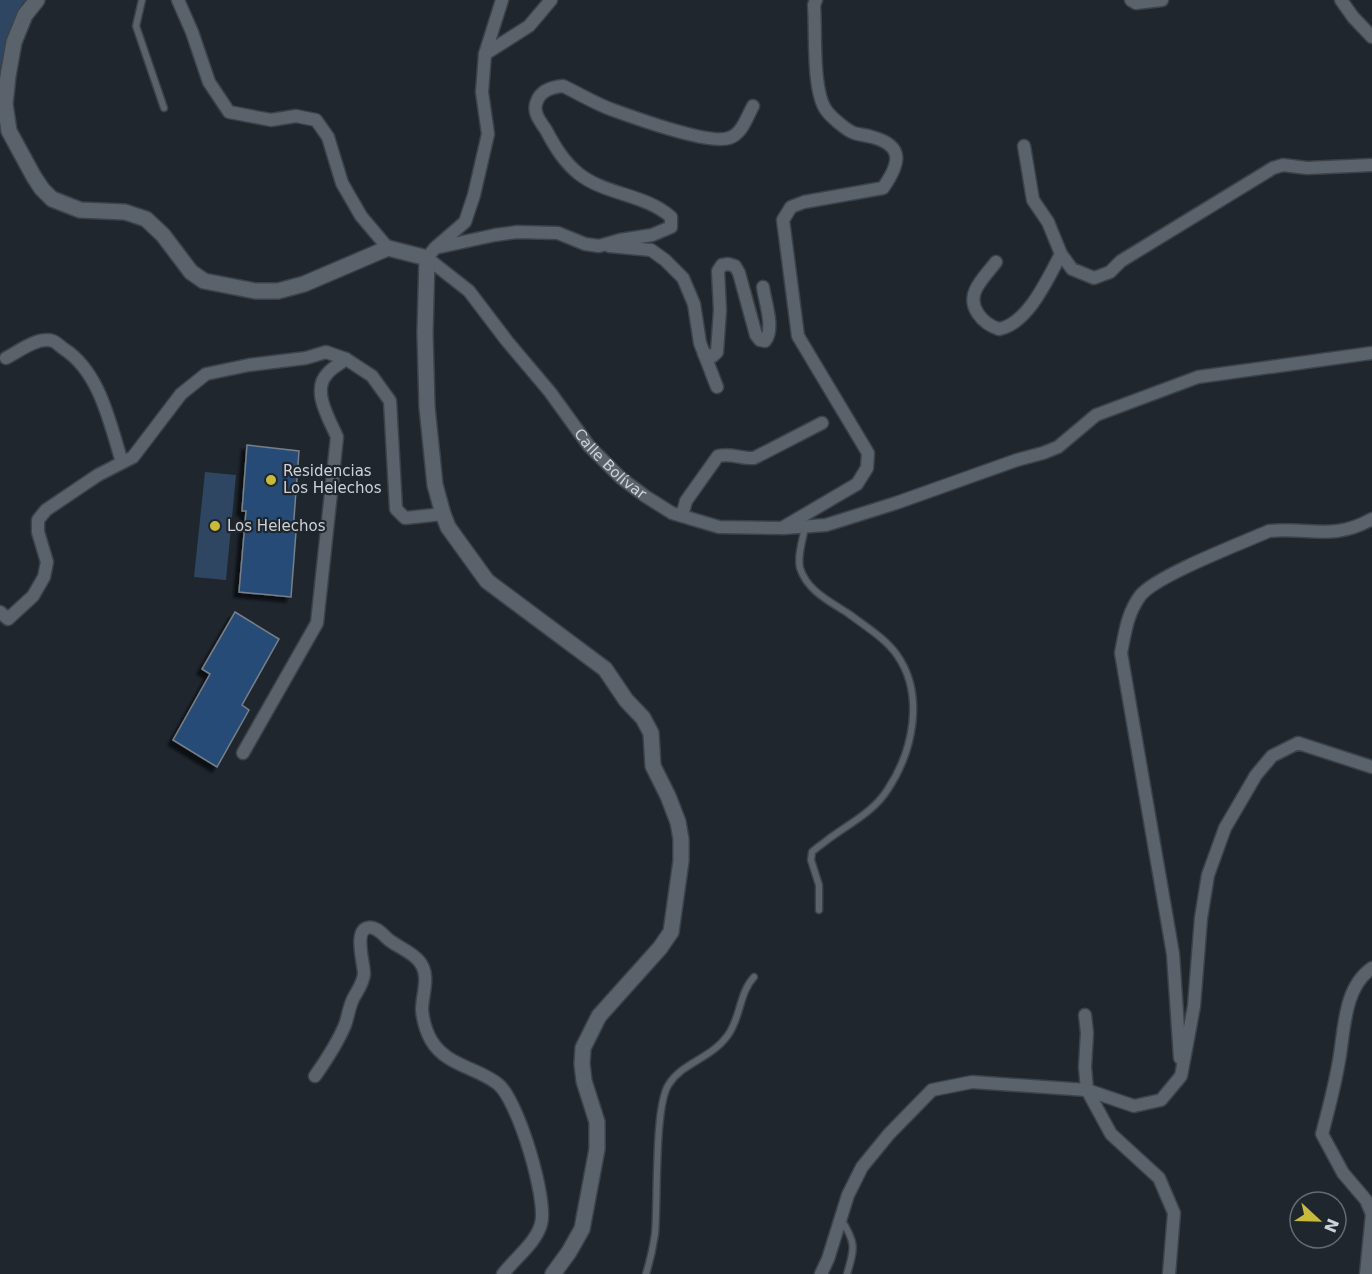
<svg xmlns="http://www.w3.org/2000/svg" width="1372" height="1274" font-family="'DejaVu Sans',sans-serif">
  <defs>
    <filter id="shadow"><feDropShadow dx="-5" dy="5" stdDeviation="1.5" flood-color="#0009"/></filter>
  </defs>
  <rect width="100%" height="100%" fill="#1f262e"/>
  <path fill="#2f4662" d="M0,0H26L22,4L5,47L0,71Z
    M205,472L236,475L226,580L194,577Z"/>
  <path fill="#274c76" stroke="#777f89" stroke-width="1.5" filter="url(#shadow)" d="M247,445L299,451L293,532H296L291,597L239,592L246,511H242Z
    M235,612L279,639L242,705L249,710L217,767L173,740L210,674L202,669Z"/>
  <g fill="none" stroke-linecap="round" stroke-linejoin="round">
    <defs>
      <path id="service" d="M142,0L136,26L164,108
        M805,527C803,539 797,556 800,568C807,591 831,602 849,614C865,626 886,639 897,655C925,695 913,751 888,789C873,813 848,824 826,841C821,845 816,848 812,852L811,860L819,885V910
        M841,1219C856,1243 855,1247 847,1274
        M646,1274C650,1261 653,1247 655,1234C658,1202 654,1105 669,1084C683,1062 711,1059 728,1035C741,1017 739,993 754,977"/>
      <g id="minor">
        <path d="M178,0L192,32L209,82L229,112L271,120L296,116L316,120L328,137L342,183L361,216L388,248"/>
        <path d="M1131,0L1136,3L1162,0"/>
        <path d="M1341,0L1353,17L1372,37"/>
        <path d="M485,54L529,26L551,0"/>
        <path id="s1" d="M753,106C747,117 742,134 729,138C709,145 635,118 613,110C596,104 580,94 563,86C552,87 541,90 537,101C532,112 540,121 546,130C555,147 564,162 579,174C606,195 645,194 671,217V227L652,235L620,240L599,246L585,244L558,233L517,232L495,235L435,248L427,258L469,291L507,341L550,392L589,446L621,478L645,496L672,513L719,527L782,528L857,484L867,468L868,453L798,336L783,220L791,207L804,202L883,188C899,165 906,146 872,137C866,135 860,135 854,133C846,130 831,117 826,110C812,90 816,31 814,5L816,0"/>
        <path d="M1024,146L1033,200L1048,222L1061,254L1072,269L1094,278L1110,272L1121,261L1273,168L1283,165L1307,168L1372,165"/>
        <path d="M609,246L651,250L665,260L683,278L694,304L700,343L717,387"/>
        <path d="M436,247L465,222L474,195L488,134L482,92L485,54L502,0"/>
        <path d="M996,262C990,270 981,279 976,289C967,307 983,324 999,329C1028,324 1048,278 1061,254"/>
        <path d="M704,354L713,356L717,352L720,310L718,271L722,265L728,264L735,266L739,273L756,335L760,340L765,341C775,329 765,302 763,287"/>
        <path d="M6,358C18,352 38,336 53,341C56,342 61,347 64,349C100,372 110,424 122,462"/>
        <path d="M682,516L686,501L718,456C731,453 742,459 754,458L822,423"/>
        <path d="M784,528L826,525L896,503L1017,460L1043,453L1058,447L1096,415L1198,377L1372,353"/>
        <path d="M0,612L8,619L33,596L44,577L47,562L38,532V520L46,510L98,475L133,457L181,394L206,374L249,365L306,358L326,352L346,359"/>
        <path d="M243,753L317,623L337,437C330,420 311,391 327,374C331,368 340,364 346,359L372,376L390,401L396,509L405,518L443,514"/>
        <path d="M1372,968C1342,989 1345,1033 1338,1066C1334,1089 1328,1111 1322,1134L1343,1173L1366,1200L1372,1214"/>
        <path d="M1085,1015L1087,1033L1085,1067L1087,1090L1111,1134L1159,1178L1174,1213L1169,1274"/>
        <path d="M1180,1058L1173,954L1121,653C1125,633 1127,614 1140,596C1155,576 1242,543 1269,531C1309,527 1333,541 1372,519"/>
        <path d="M315,1076C327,1059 337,1044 345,1025C348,1017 349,1007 353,999C357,991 363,984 364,974C364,964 354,932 367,928C376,925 383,935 389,940C398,947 412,952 419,961C431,975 422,994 422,1010C423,1020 426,1031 431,1040C446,1066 477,1067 498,1084C518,1100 548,1200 541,1224C536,1243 515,1258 503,1274"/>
        <path d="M821,1274L828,1259L848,1195L862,1167L889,1134L932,1090L972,1082L1087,1090L1134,1106L1161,1100L1181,1076L1194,1006L1201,918L1208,875L1225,828L1256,775L1272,756L1298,743L1372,767"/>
        <path d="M1366,1274L1372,1214"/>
      </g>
      <path id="tertiary" d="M37,0L25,15L14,42L8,76L5,104L9,131L34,177L42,189L52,199L80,210L125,212L146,219L163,235L191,272L204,281L255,291H278L304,284L388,248L427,258L425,333L427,407L435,485L443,514L448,527L487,581L605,669L626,700L643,718L651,733L653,766L668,796L678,822L681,839V861L671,932L660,948L599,1016L583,1048L582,1064L584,1081L597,1122V1149L582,1229L569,1252L553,1274"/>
    </defs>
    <use href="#service" stroke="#3c4248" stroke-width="9"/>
    <use href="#minor" stroke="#3c4248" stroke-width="15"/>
    <use href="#tertiary" stroke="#3c4248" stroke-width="18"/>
    <use href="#service" stroke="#5a626b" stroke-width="6"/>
    <use href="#minor" stroke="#5a626b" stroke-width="12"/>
    <use href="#tertiary" stroke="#5a626b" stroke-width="15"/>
  </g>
  <g fill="#c8bb3b" stroke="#1f262e" stroke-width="2">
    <circle cx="271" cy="480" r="6"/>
    <circle cx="215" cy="526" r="6"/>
  </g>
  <g text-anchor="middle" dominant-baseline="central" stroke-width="4.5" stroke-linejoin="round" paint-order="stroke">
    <g font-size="15" fill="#cdd2d7" stroke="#1f262e">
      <text stroke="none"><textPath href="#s1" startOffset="981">Calle Bolívar</textPath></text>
    </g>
    <g font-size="15" fill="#cdd2d7" stroke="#1f262e" text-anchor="start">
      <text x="283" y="471">Residencias<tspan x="283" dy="17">Los Helechos</tspan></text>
      <text x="227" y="526">Los Helechos</text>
    </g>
  </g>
  <g transform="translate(1318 1220) rotate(112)"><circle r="28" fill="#1f262e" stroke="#656b72" stroke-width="1.5"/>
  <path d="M0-4.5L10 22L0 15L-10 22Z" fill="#c8bb3b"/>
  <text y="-9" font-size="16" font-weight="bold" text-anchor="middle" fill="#cdd2d7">N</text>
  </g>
</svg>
